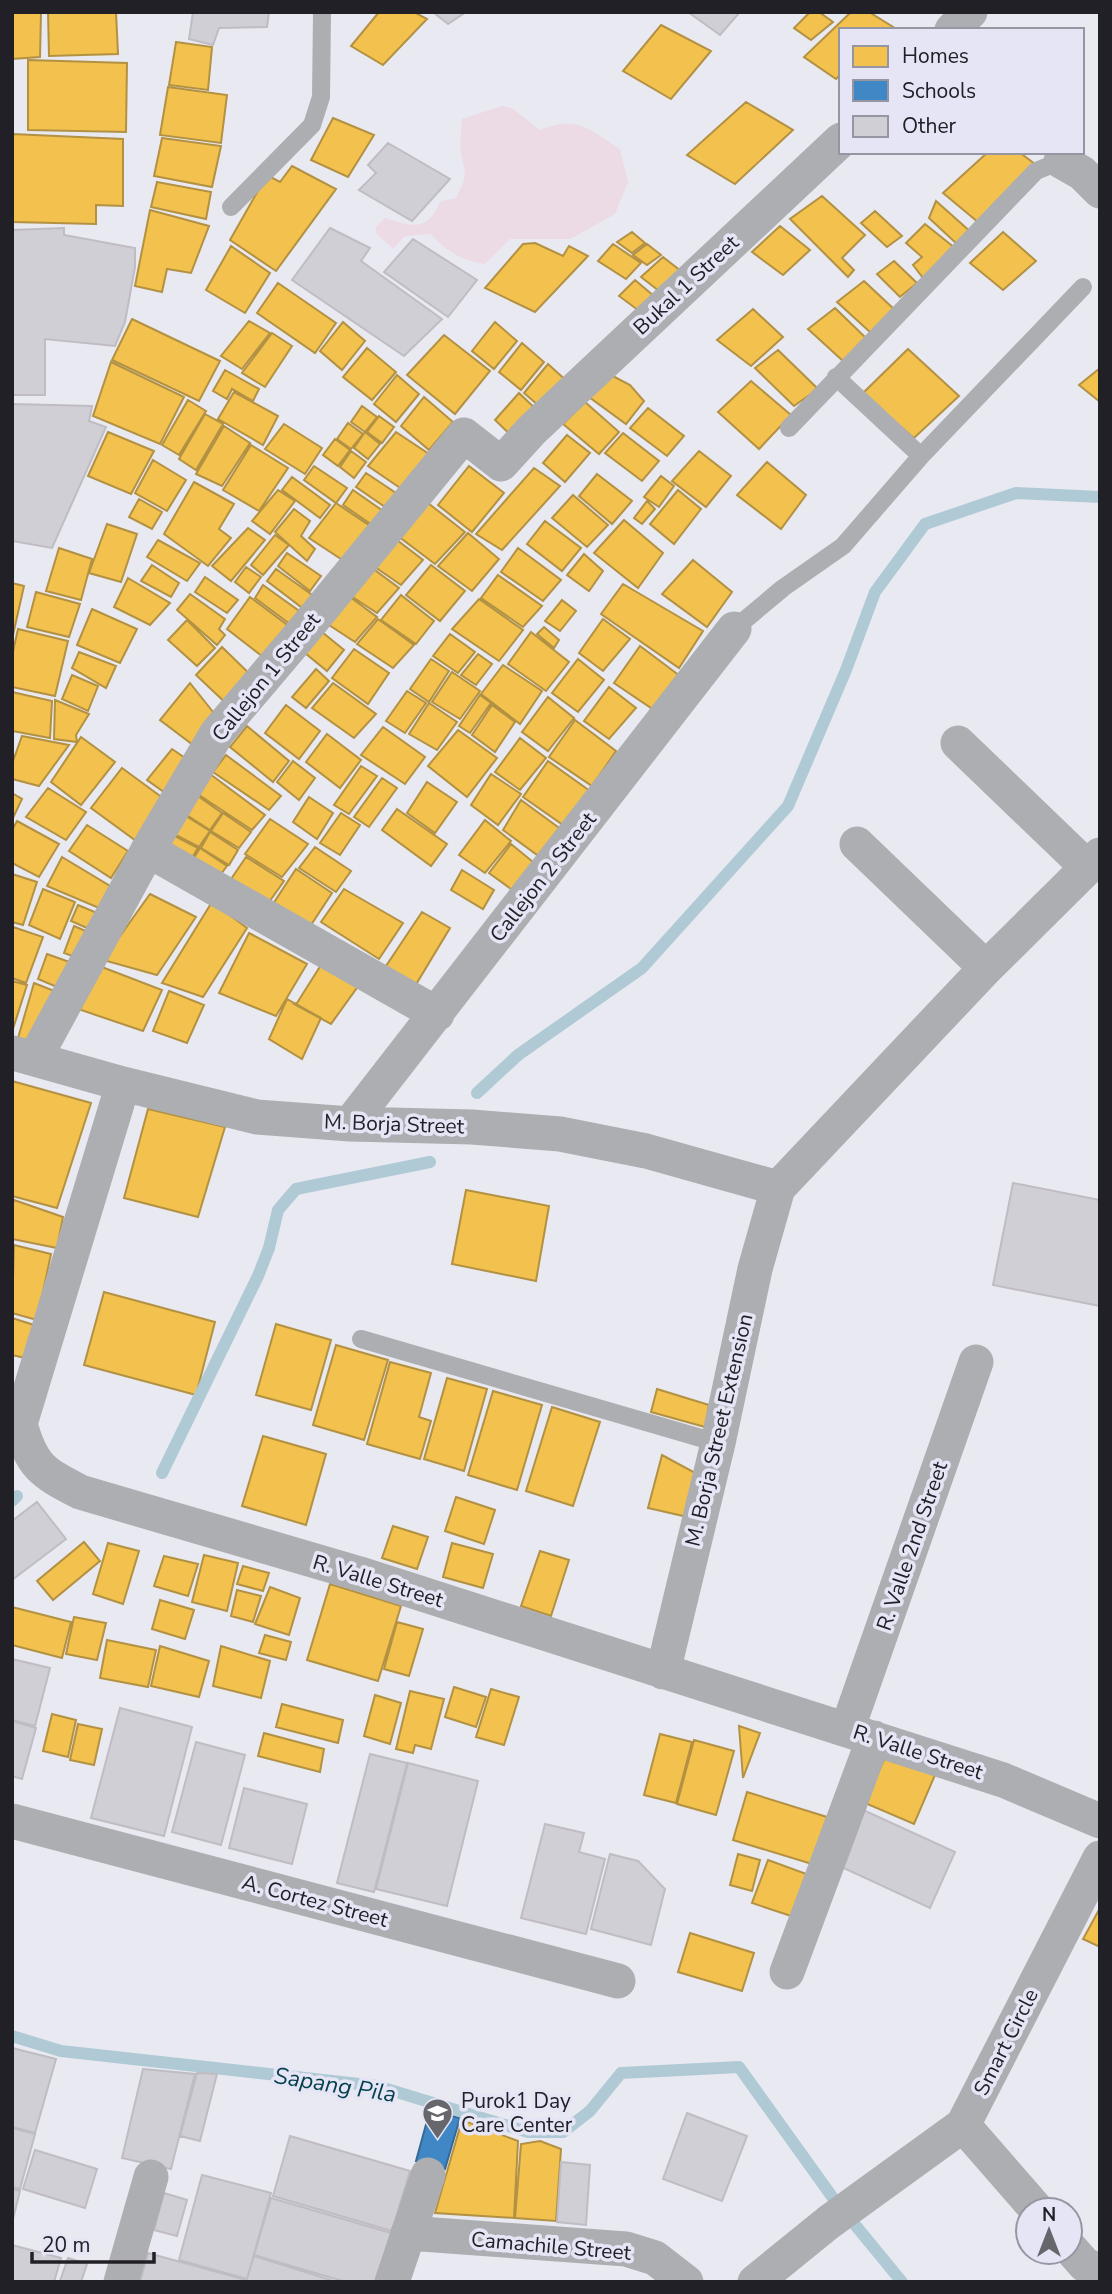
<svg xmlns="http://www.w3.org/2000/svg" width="1112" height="2294" font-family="'Nunito Sans',sans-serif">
  <rect width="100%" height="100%" fill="#e9e9f2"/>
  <path fill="#ecdae5" d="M502,106L512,108L540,130C577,115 589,129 620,149L628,182L615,214L570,239H510L485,264C462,261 446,251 431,234L405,236L393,249L376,233V227L385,218C415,227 426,232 441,201L456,198L464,181L465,172L460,148L462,119Z"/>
  <path fill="#f2c14e" stroke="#b39142" stroke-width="2" d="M12,12H41L40,57L12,59Z
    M48,12H116L118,54L49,56Z
    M379,12H414L427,19L383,65L351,46Z
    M810,12H819L833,22L811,40L794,28Z
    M851,12H869L893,27L890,30H841V74L836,79L804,57Z
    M661,25L711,51L671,99L623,71Z
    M176,42L212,47L208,90L169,85Z
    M28,60L127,63L126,132L28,130Z
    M168,87L227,95L221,143L160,135Z
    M746,102L793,130L735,184L687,155Z
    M333,118L374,135L348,177L311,160Z
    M12,134L123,139V206L96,205V224L12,222Z
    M162,138L221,146L212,187L154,176Z
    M988,152H1019L1039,167L979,223L943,193Z
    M292,166L336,189L276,271L230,240L267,175L280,182Z
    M157,182L211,192L206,219L151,207Z
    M822,196L865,235L842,258L854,270L848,277L790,219Z
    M936,201L973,234L959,246L929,218Z
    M150,210L209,226L191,273L167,269L162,292L135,286Z
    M875,211L902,236L887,247L861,223Z
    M925,224L955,248L923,278L913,265L922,257L906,243Z
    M780,226L810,250L783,275L752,252Z
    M632,232L645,243L632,253L617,242Z
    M1003,232L1036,261L1003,290L970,263Z
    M535,243L563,256L569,246L588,256L535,312L485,288L523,244Z
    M613,244L641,263L626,279L598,261Z
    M647,244L661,255L647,265L633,255Z
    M231,246L270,273L245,313L206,290Z
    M663,257L690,278L668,298L641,277Z
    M894,261L917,283L900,297L877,274Z
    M635,280L661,302L646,316L619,296Z
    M864,281L896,311L871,333L837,302Z
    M278,283L336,323L315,353L257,313Z
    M835,308L869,341L844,362L808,329Z
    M753,309L783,337L751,366L717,340Z
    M132,319L220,361L199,401L112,360Z
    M249,321L270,333L242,369L221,356Z
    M343,322L365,341L342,370L320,351Z
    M495,322L517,341L494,369L472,351Z
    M272,333L292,346L265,387L242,373Z
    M444,335L490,371L455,414L407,375Z
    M522,343L544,362L521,390L499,372Z
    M367,348L396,372L372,400L343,377Z
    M908,349L959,396L914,438L862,394Z
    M778,350L818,389L794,406L755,368Z
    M111,362L184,397L160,444L93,416Z
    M548,364L569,383L546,412L524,393Z
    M1100,368V402L1079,385Z
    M225,370L259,389L253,401L232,389L227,399L213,391Z
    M609,374L630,385L644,401L626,424L589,397Z
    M397,375L419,394L396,422L374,404Z
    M751,381L791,415L759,449L718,412Z
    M234,392L278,416L263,445L218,419Z
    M519,393L540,413L516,440L495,420Z
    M424,397L453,422L429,450L401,426Z
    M188,400L206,411L179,455L162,445Z
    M585,402L619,432L599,454L563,424Z
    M362,406L377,417L365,432L351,422Z
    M648,408L684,436L667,456L630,428Z
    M205,414L223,424L196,470L179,459Z
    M379,416L394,427L382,443L367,432Z
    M348,423L363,434L351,449L337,439Z
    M284,424L322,448L305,474L265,449Z
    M224,426L250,443L222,486L196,474Z
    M108,432L154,451L131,494L88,476Z
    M365,432L380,444L368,459L354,448Z
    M396,432L435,458L406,492L368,466Z
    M623,433L659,461L642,481L605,453Z
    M567,435L590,453L565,482L543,463Z
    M335,439L350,450L338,466L323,455Z
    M251,445L288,468L259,511L223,490Z
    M351,451L366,462L354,478L340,467Z
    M699,451L731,476L706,507L672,481Z
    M153,460L186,480L167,511L135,493Z
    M767,462L806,495L781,529L737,495Z
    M314,466L347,488L336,503L304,480Z
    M469,466L504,493L472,532L438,505Z
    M534,468L560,486L502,550L476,534Z
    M366,473L399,495L388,509L356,487Z
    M597,474L632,501L612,524L579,496Z
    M661,476L674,486L659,507L644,497Z
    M292,477L330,505L320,518L282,490Z
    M194,482L234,504L219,529L231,538L208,566L164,534Z
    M278,490L295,501L270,534L252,521Z
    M353,490L386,513L375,527L343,505Z
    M678,490L701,509L674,544L650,524Z
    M573,495L608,525L587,547L552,518Z
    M139,499L162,512L152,529L129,517Z
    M647,501L655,509L642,524L634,518Z
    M336,503L376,530L347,563L309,538Z
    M428,503L465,532L435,564L398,536Z
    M294,509L310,521L301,536L315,549L307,561L275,532Z
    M624,520L663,553L638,588L594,553Z
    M545,521L581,548L562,571L527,544Z
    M107,524L137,534L121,582L89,573Z
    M248,528L265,540L231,581L212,566Z
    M468,533L499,559L472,591L438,566Z
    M275,535L289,545L263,575L251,565Z
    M158,540L200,563L187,581L147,557Z
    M397,540L423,560L401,585L375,567Z
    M59,548L92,559L81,600L46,591Z
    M518,548L561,580L543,601L501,572Z
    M287,553L321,576L310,591L278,566Z
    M584,554L603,571L589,591L567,575Z
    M693,560L732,592L707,627L662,594Z
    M152,565L179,583L171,597L141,581Z
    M431,565L465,591L440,621L406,595Z
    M246,567L261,577L249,593L235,582Z
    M372,568L399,588L377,613L351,596Z
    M276,569L315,597L305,610L267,581Z
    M498,575L542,606L523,627L481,598Z
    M205,577L238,600L227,613L195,592Z
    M128,578L170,603L150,625L114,607Z
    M12,583L24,586L13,635H12Z
    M623,584L703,631L679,668L601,614Z
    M263,585L309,618L298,630L255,598Z
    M36,592L80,604L69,637L27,627Z
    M190,594L225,619L219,629L225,635L217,645L177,610Z
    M401,595L434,621L416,644L381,620Z
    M250,597L294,630L267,660L227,629Z
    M350,597L377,617L355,642L329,625Z
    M479,599L523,630L499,661L452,629Z
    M562,600L576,611L560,631L545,621Z
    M92,609L137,629L120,663L77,645Z
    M378,619L414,645L393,668L357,644Z
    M603,619L630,639L603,671L579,653Z
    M187,620L215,648L197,666L168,640Z
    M544,627L559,640L554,648L537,634Z
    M18,629L68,641L55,696L12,687V656Z
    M322,632L344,650L327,671L305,653Z
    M531,632L569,662L546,691L508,664Z
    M450,634L475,652L458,673L433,656Z
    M640,646L680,676L657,712L614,683Z
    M222,647L257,681L230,707L196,675Z
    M354,649L389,673L368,704L332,678Z
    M79,652L116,666L106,688L72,668Z
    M478,654L492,664L476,685L461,675Z
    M431,659L449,671L429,702L410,689Z
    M578,659L604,680L578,712L552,693Z
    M503,665L542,691L520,724L481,694Z
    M316,669L329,681L306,708L292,697Z
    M452,672L480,691L460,719L432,702Z
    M72,675L98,686L88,711L62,699Z
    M190,683L221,722L201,751L160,720Z
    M333,683L376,714L354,738L312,708Z
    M609,687L636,708L609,739L584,721Z
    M407,691L426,703L405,733L386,721Z
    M12,692L52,701L50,738L12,731Z
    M480,695L491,703L470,733L459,726Z
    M548,697L574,718L548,751L522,732Z
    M55,700L89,714L76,735L77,742L54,739Z
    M429,703L457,722L437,750L409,734Z
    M286,705L320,731L299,759L265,733Z
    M492,705L515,722L495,752L472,735Z
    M575,720L616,751L592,786L549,757Z
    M247,726L289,761L273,782L230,747Z
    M383,727L425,757L405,784L361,755Z
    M458,730L497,758L467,797L428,766Z
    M327,734L361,760L340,788L306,762Z
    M22,736L69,745L39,786L12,779V764Z
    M81,737L115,762L81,805L51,782Z
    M520,738L546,758L520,790L495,772Z
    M172,749L194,764L171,797L147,780Z
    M226,755L281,796L269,810L213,772Z
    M293,761L315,778L299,800L277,782Z
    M548,761L590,791L566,827L523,797Z
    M361,766L377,776L349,814L334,805Z
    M122,768L171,804L143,846L91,808Z
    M210,774L265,815L252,830L196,793Z
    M491,774L521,794L498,825L471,805Z
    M382,778L397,788L369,827L354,817Z
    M427,782L457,802L435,833L407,813Z
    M48,788L86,812L66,840L26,817Z
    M12,793L22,799L12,820Z
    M195,794L222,813L210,830L182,812Z
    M309,797L333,813L317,839L293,822Z
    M521,800L562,830L544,860L503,830Z
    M397,809L447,844L431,866L382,830Z
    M181,813L210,831L199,847L170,832Z
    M223,813L251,832L239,848L211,831Z
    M341,813L360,825L340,855L320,843Z
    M270,819L308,844L282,877L245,854Z
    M485,820L511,841L485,873L459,855Z
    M17,821L59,844L39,877L12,863V830Z
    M87,825L128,851L111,878L69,851Z
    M210,832L238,850L229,865L201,848Z
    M169,833L198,848L190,861L162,846Z
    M511,844L538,866L515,892L489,873Z
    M315,847L351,871L336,892L299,868Z
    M200,848L227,866L218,878L192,861Z
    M62,857L110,886L99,908L47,886Z
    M246,857L284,881L267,905L229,882Z
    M296,869L332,893L307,931L271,907Z
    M462,870L494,890L483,909L451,890Z
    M12,874L37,882L23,925L12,922Z
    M43,889L75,902L60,939L29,925Z
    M344,889L403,923L379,959L321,922Z
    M150,894L196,917L157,975L103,960Z
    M212,902L247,928L203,997L162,983Z
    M78,905L102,915L96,932L71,921Z
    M422,912L450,928L412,991L382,972Z
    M74,926L93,934L83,960L64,953Z
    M13,927L43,937L26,983L12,978Z
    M249,933L307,964L276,1016L219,993Z
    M47,954L78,965L64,990L38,979Z
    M326,957L364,978L331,1024L294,1004L297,1003Z
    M94,964L162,990L143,1031L78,1009Z
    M12,981L27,985L12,1032Z
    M34,983L62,994L37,1043L18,1038Z
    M169,991L204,1005L187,1043L153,1031Z
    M287,999L321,1018L302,1059L269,1039Z
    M12,1081L91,1103L57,1208L12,1196Z
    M148,1109L225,1127L198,1217L124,1198Z
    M466,1190L549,1206L536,1281L452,1264Z
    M14,1200L63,1217L57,1248L12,1239V1207Z
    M14,1245L51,1254L37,1320L12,1313Z
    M104,1292L215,1322L196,1395L84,1365Z
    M12,1318L34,1325L25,1358L12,1355Z
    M276,1324L331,1340L311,1410L256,1395Z
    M336,1345L388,1360L364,1440L313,1425Z
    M390,1362L431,1373L419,1417L431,1421L420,1459L367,1444Z
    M447,1378L487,1389L464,1471L424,1459Z
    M657,1389L709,1405L705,1427L651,1412Z
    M493,1391L542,1405L517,1490L468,1475Z
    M552,1407L600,1422L573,1506L526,1491Z
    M263,1436L326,1454L306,1525L242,1506Z
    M662,1455L699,1475L692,1518L648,1508Z
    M456,1497L495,1510L484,1544L445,1531Z
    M393,1526L428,1537L417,1569L382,1558Z
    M84,1542L100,1561L53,1600L37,1581Z
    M108,1543L139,1551L123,1604L93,1594Z
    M452,1543L493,1554L483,1588L443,1577Z
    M540,1551L569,1560L551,1616L521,1606Z
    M204,1555L238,1563L227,1611L192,1602Z
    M164,1556L198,1564L188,1596L154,1586Z
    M243,1566L269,1573L263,1591L237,1584Z
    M330,1584L401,1606L378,1681L307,1660Z
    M270,1587L300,1598L289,1635L255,1624Z
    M237,1590L261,1596L253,1622L231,1616Z
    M160,1600L194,1610L185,1639L152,1629Z
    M12,1607L71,1622L62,1658L12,1645Z
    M74,1617L106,1623L97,1660L66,1654Z
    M397,1622L423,1629L409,1676L384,1669Z
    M265,1635L291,1642L286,1660L259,1653Z
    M107,1640L156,1650L148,1687L100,1678Z
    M160,1646L209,1661L199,1697L151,1686Z
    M221,1646L270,1661L261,1698L213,1686Z
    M454,1687L486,1697L476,1727L445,1717Z
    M491,1689L519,1697L504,1745L476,1737Z
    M410,1691L444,1699L431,1749L415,1745L413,1753L396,1749Z
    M375,1695L401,1703L390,1744L364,1736Z
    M282,1704L343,1720L338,1743L276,1727Z
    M52,1714L76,1720L68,1757L43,1751Z
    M78,1724L102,1729L94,1765L70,1760Z
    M739,1726L760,1733L743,1778Z
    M264,1733L324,1749L320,1772L258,1756Z
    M660,1734L692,1742L676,1803L644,1795Z
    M694,1740L734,1751L716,1815L677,1804Z
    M886,1755L935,1775L914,1824L865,1803Z
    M747,1792L827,1817L812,1864L733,1840Z
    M738,1854L760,1860L752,1891L730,1885Z
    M768,1860L812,1876L797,1918L752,1903Z
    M1100,1908V1947L1083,1939Z
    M690,1933L754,1953L742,1991L678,1972Z
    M462,2120L518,2141L514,2218L435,2213Z
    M540,2141L561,2149L556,2221L515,2218L521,2144Z"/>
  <path fill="#3f88c5" stroke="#366995" stroke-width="2" d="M430,2110L460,2118L445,2169L416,2161Z"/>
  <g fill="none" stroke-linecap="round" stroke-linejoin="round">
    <path stroke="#afcad5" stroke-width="12" d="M477,1093L518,1055L642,968L788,806L846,670L875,592L925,524L1016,493L1100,497
      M162,1473L258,1276L269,1248L278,1210L296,1189L430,1162
      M12,1501L17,1496
      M12,2036L61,2051L377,2086L528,2132H563L590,2111L621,2073L739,2067L833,2198L902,2282"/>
  </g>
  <path fill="#d1cfd6" stroke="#bfbcc3" stroke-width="2" d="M193,12H269L267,27L219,28L213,45L189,39Z
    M433,12H466L448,24Z
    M688,12H740L720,35Z
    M388,143L450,179L412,221L359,190L376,173L368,165Z
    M64,228V235L135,248V267L125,322L115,346L45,339V395H12V230Z
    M330,228L370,248L361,261L442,319L404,356L292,280Z
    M413,239L477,280L448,317L384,272Z
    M12,404L92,406L89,421L106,427L52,548L12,541Z
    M1013,1183L1100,1200V1306L993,1285Z
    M37,1502L66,1539L12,1580V1521Z
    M12,1659L50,1668L35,1726L12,1720Z
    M120,1708L192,1727L164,1836L91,1818Z
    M12,1721L36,1728L22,1779L12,1776Z
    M196,1742L245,1755L221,1845L172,1832Z
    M370,1754L407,1763L374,1892L337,1883Z
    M408,1763L478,1781L447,1906L376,1889Z
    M244,1788L307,1804L292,1864L229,1848Z
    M861,1809L955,1852L930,1908L835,1864Z
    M545,1824L584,1833L579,1852L605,1859L586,1934L521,1918Z
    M610,1854L638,1861L665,1889L651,1945L591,1929Z
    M12,2048L56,2059L35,2133L12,2127Z
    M143,2069L195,2074L171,2169L122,2158Z
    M197,2073L217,2074L200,2141L180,2136Z
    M687,2113L747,2136L722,2201L663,2179Z
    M12,2128L35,2134L20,2189L12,2187Z
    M290,2136L410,2171L392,2231L273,2196Z
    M35,2150L97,2169L85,2208L23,2189Z
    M561,2162L590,2165L586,2225L557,2222Z
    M202,2175L271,2193L247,2279L179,2260Z
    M12,2189L20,2191L12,2223Z
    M164,2193L187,2200L177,2236L154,2230Z
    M271,2198L391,2233L376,2282H346L254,2255Z
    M12,2245L61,2258L54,2282H12Z
    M148,2253L246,2280V2282H140Z
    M254,2256L337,2282H246Z
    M68,2258L87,2264L81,2282L60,2281Z"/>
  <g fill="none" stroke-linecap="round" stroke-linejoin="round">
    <path stroke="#adaeb1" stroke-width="18" d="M231,207L312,125L321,97L322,12
      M836,377L921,456
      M789,428L1036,171L1061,161
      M734,629L783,588L843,546L921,456L1083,287
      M361,1339L718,1443"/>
    <path stroke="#adaeb1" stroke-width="35" d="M952,30L970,12
      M1061,161L1082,173L1100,191
      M958,743L1087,867
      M857,844L986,968
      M148,850L437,1014
      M13,1053L123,1084L257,1117L350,1124L472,1127L560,1134L646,1151L778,1188
      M35,1058L148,850L217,733L301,634L464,435L501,464L532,430L841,140
      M123,1084L20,1424C32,1467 42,1472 80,1492L360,1574L1003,1780L1100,1821
      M350,1124L734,629
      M663,1672L718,1443L755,1269L778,1188L986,968L1100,855
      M847,1730L976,1362
      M12,1821L618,1981
      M787,1972L874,1738
      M963,2125L1037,2210
      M408,2233L626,2249L655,2258L686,2282
      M1070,2248L1085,2265L1100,2271
      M121,2282L151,2177
      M392,2282L428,2175
      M755,2282L829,2222L963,2125L1100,1858"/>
  </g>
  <defs>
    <symbol id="school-pin" viewBox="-11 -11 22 30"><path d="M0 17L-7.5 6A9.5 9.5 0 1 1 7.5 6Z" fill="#66666d" stroke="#e5e5f6"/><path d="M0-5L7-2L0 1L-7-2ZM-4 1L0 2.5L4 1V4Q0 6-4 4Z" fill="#fff"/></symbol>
  </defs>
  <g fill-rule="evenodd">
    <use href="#school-pin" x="420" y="2096" width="35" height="47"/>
  </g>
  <g text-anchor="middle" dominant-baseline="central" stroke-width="7" stroke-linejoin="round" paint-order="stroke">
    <g font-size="21" fill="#202026" stroke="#e5e5f6">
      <text transform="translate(686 285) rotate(-43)">Bukal 1 Street</text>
      <text transform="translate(266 677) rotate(-51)">Callejon 1 Street</text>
      <text transform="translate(543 877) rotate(-52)">Callejon 2 Street</text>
      <text transform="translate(394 1124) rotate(2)">M. Borja Street</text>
      <text transform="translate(719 1430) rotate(-77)">M. Borja Street Extension</text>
      <text transform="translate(912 1546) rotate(-71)">R. Valle 2nd Street</text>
      <text transform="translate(378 1581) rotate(17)">R. Valle Street</text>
      <text transform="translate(918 1752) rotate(18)">R. Valle Street</text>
      <text transform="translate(315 1901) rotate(15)">A. Cortez Street</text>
      <text transform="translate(1006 2042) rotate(-63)">Smart Circle</text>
      <text transform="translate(551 2246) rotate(5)">Camachile Street</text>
    </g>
    <g font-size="21" fill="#202026" stroke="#e5e5f6" text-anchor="start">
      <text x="461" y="2101">Purok1 Day<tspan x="461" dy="24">Care Center</tspan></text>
    </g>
    <g font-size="23" font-style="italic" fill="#033f4c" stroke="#e5e5f6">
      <text transform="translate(335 2085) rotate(9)">Sapang Pila</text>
    </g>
  </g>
  <rect width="1112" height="2294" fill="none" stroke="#202026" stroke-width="28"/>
  <rect x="839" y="28" width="245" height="126" fill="#e5e5f6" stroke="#9696a3" stroke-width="2"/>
  <rect x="853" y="46" width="35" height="21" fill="#f2c14e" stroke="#9696a3" stroke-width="2"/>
  <text x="902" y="63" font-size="21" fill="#202026">Homes</text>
  <rect x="853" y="80" width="35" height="21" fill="#3f88c5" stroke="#9696a3" stroke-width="2"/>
  <text x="902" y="98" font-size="21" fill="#202026">Schools</text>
  <rect x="853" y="116" width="35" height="21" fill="#d1cfd6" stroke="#9696a3" stroke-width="2"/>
  <text x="902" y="133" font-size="21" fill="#202026">Other</text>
  <g transform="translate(1049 2231)"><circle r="33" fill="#e5e5f6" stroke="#9696a3" stroke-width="2"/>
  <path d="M0-5L12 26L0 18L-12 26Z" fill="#66666d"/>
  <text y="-10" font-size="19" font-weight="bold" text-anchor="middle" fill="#202026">N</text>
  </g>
  <path d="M32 2252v10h122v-10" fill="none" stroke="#202026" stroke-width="3.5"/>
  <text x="42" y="2252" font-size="21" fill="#202026" stroke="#e5e5f6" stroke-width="5" paint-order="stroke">20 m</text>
</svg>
